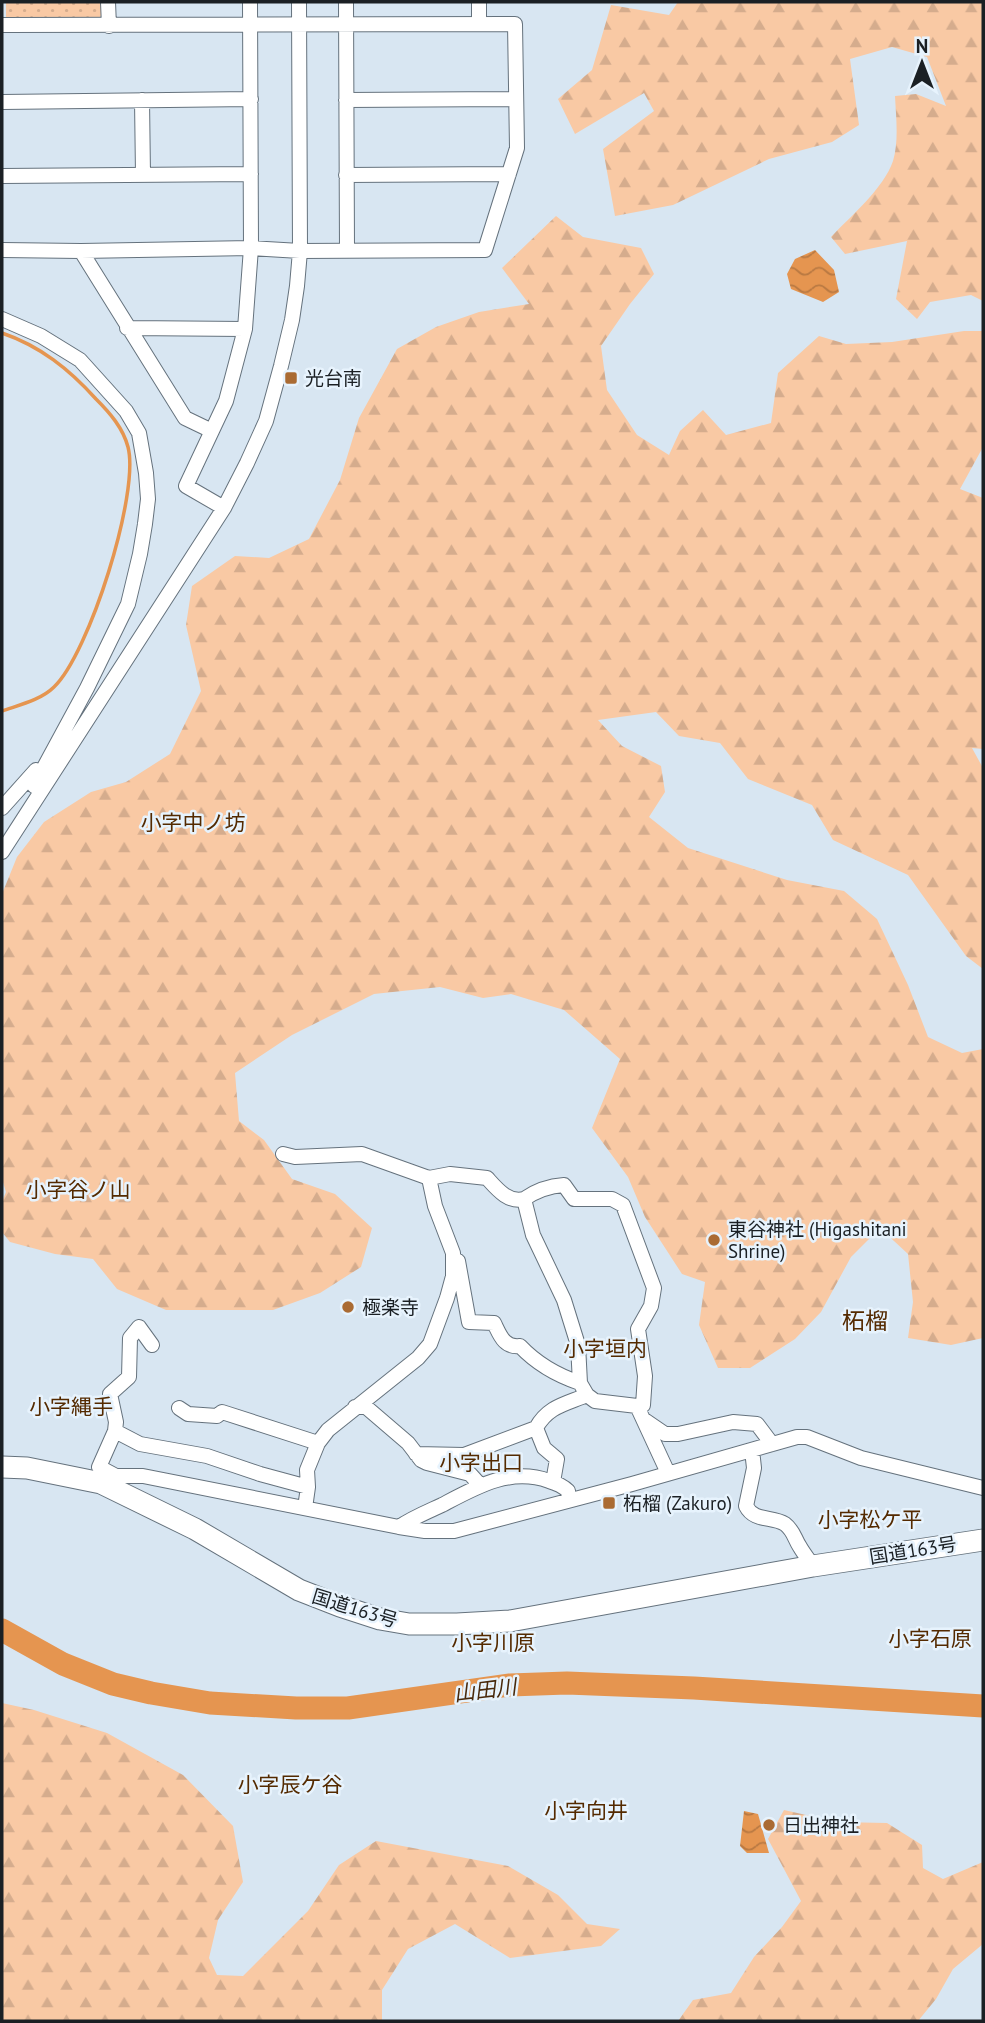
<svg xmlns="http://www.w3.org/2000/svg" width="985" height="2023" font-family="'PT Sans','Noto Sans JP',sans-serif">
  <defs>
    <pattern id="forest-firs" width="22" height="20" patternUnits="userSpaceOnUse" patternTransform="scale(1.75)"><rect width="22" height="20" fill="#f9c9a4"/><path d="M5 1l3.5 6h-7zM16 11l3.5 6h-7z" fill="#d5ac8d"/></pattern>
    <pattern id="park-dots" width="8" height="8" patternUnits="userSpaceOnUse" patternTransform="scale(1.75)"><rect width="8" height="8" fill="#f9c9a4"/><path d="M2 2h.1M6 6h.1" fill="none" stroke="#d5ac8d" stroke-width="1.8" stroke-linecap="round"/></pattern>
    <pattern id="water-waves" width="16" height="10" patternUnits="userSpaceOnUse" patternTransform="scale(1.75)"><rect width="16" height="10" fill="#e59550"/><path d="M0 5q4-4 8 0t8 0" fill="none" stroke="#b97942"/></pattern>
  </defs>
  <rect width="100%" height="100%" fill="#d8e6f2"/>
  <path fill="url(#forest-firs)" d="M678,2H983V301L971,295L930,302L917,319L896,299L907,241L845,254L831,237C850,217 884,188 893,161C899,141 896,117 895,96L916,94L946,106L927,57L892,47L850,59L859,125L832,142L769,159L673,205L615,216L603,149L654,111L644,93L575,134L558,99L592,70L611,5L669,15Z
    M556,216L583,237L641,248L654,274L630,304L601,346L607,390L637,435L669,455L680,431L703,410L726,435L771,423L778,373L819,336L846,344L892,342L964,331H983V447L960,489L983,498V749L972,748L983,768V969L966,956L908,875L833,840L812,805L748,779L720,743L679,736L656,712L598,720L622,746L661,766L665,792L649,817L688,848L787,880L844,891L877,919L908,985L928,1037L962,1053L983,1049V1338L951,1345L908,1338L913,1302L908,1254L880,1228L851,1257L821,1312L795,1339L750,1368H718L699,1325L705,1282L682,1274L645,1217L628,1177L592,1128L620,1059L564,1010L511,994L483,998L440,987L374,994L292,1035L235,1073L239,1121L264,1140L292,1179L335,1194L372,1228L361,1267L320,1293L273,1310H166L117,1289L93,1259L55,1254L10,1242L2,1232V1202L6,1192L2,1179V894L17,857L44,822L91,792L126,782L170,754L201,691L186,625L192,586L235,556L269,558L309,539L340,480L359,418L397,349L436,327L479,312L529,304L502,268Z
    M2,1703L34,1710L107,1733L183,1775L233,1826L243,1882L218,1920L209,1958L217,1975L243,1976L308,1911L339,1865L376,1841L508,1866L558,1895L587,1924L620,1929L601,1946L510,1958L455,1924L408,1949L382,1990V2021H2Z
    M784,1810L837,1822L887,1823L922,1845L923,1868L943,1879L983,1862V1944L953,1969L936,1999L918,2021H678L693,2000L731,1993L754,1957L782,1927L801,1901L768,1839Z"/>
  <path fill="url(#park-dots)" d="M6,2H103V14L98,19H6Z"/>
  <path fill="url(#water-waves)" d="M815,250L834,270L839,292L823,302L791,289L787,274L795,259Z
    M744,1811L758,1814L769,1853H747L740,1846Z"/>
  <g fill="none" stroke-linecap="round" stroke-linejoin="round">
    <path stroke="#e59550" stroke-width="3.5" d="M2,333C40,346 69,369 96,399C110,413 123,428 128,447C140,493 89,654 54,687C41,700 19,705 2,711"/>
    <path stroke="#e59550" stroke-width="23" d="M2,1630L63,1664L113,1684L151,1693L210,1703L296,1708H348L510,1685L567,1683L694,1688L983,1706"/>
    <defs>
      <path id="minor" d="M108,2L109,26
        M346,2L347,250
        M479,2V24
        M2,25L515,24L517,148L485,250L300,251L251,248L81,251L2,250
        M142,100L143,175
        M346,100L516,99
        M2,102L251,99
        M346,175L509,174
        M2,176L251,174
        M81,251L185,418L212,431
        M2,319L41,336L80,360L126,411L139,433L146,473L148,499L145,524L140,554L128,604L87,688L34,786
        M127,328L245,329
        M224,508L186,486L226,401L245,329L251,248L250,2
        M2,808L36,770
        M2,852L224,508L247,463L266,421L281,366L292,320L297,286L300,251L299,2
        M283,1154L295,1157L362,1154L429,1178L450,1174L487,1178C497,1189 508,1203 524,1199L533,1235L564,1300L578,1345L580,1383L587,1395L595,1401L637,1406L668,1473
        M524,1199C537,1190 549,1186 564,1185L574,1199H612L623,1205L654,1288L651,1306L638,1329L645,1376L643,1405L637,1406
        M458,1261L469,1322L494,1323C500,1335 504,1348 520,1346C537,1364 556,1375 580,1383
        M355,1407H366L408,1443L421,1460L427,1463L470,1474L480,1485
        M179,1408L188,1414L217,1416L222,1412L318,1443
        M646,1421L665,1434H678L733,1422L757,1424L772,1444
        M536,1428L544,1448L557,1459L553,1482
        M115,1431L116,1422L110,1394L129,1377L130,1338L139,1327L152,1345
        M752,1450L754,1468L746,1506C754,1522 772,1516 785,1524C794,1531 794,1538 800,1547C804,1554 809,1560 813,1566
        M416,1454L464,1455L536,1428C548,1406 566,1404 587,1395
        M116,1476L99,1467L115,1431L140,1444L207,1456L260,1474L308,1487
        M101,1483L116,1476H143L399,1527L425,1531H454L632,1484L797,1437H807L861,1458L983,1488
        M305,1508L308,1487L307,1470L318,1443L328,1430L418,1358L430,1344L447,1298L453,1276V1253L435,1206L429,1178
        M399,1527C412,1518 427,1512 442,1505C476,1487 510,1467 549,1481C556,1483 562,1485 568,1491L569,1499"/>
      <path id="highway" d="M2,1467L27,1468L101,1483L195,1529L299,1590L340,1606L380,1619L409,1624H457L510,1621L813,1566L983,1540"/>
    </defs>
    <use href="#minor" stroke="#65727d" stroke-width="16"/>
    <use href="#highway" stroke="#65727d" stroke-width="23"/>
    <use href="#minor" stroke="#fff" stroke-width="14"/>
    <use href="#highway" stroke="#fff" stroke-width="21"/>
  </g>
  <g fill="#aa6b33" stroke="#e7f3fd" stroke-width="2.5">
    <rect x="284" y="371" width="14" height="14" rx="3.5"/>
    <circle cx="714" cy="1240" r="7"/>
    <circle cx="348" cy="1307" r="7"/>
    <rect x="602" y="1496" width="14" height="14" rx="3.5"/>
    <circle cx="769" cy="1825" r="7"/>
  </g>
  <g text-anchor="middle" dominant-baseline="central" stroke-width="5" stroke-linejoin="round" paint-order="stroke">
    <g font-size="19" fill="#1b2024" stroke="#e7f3fd" text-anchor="start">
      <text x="305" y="378">光台南</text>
      <text x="728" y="1229">東谷神社 (Higashitani<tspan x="728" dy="22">Shrine)</tspan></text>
      <text x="362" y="1307">極楽寺</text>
      <text x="623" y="1503">柘榴 (Zakuro)</text>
      <text x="783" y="1825">日出神社</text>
    </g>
    <g font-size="19" fill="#1b2024" stroke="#e7f3fd">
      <text transform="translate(913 1550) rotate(-9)">国道163号</text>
      <text transform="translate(355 1608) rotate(17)">国道163号</text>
    </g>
    <g font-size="21" fill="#542a00" stroke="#e7f3fd">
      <text x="193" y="822">小字中ノ坊</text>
      <text x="78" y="1189">小字谷ノ山</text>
      <text x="605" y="1348">小字垣内</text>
      <text x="71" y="1406">小字縄手</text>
      <text x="481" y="1462">小字出口</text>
      <text x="870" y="1519">小字松ケ平</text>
      <text x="930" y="1638">小字石原</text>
      <text x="493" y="1642">小字川原</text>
      <text x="290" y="1784">小字辰ケ谷</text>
      <text x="586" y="1810">小字向井</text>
    </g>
    <g font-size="21" font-style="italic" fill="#49290b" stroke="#e7f3fd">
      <text transform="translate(485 1690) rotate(-7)">山田川</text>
    </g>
    <g font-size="23" fill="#542a00" stroke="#e7f3fd">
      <text x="865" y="1320">柘榴</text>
    </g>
  </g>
  <rect width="985" height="2023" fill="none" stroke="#1b2024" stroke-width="7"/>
  <g transform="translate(922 63)" stroke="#e7f3fd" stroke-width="5" paint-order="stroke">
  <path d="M0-5L12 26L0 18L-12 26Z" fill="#1b2024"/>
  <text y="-10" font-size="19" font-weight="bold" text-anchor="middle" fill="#1b2024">N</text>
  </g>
</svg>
